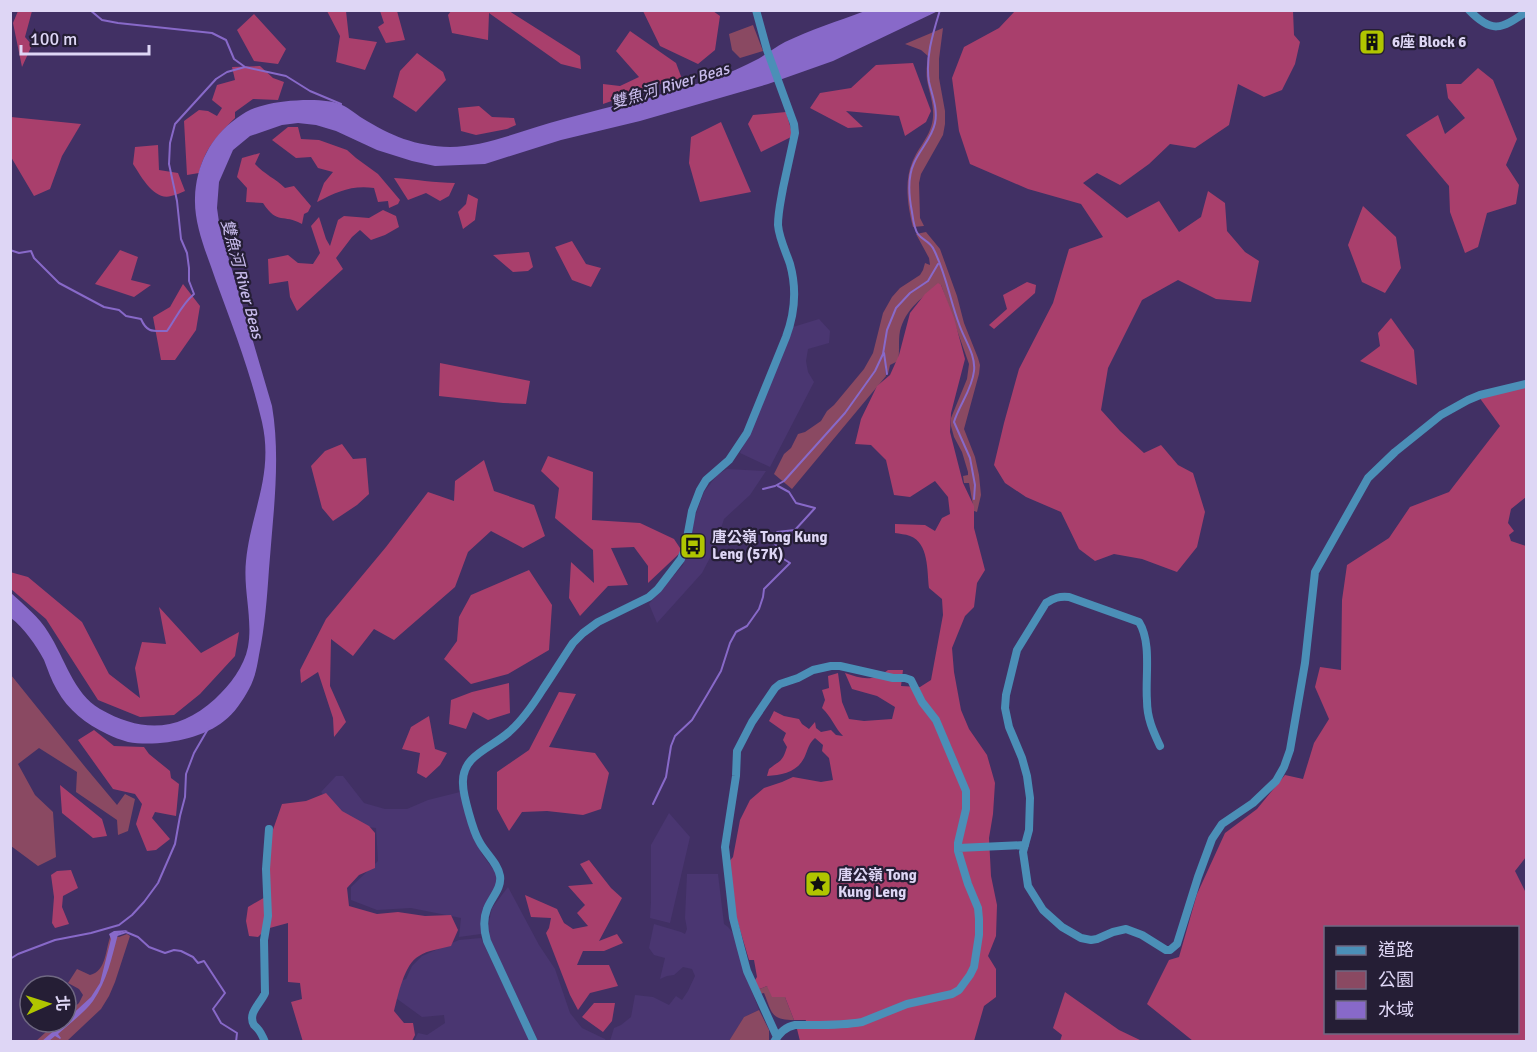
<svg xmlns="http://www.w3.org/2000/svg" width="1537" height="1052" font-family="Signika,'Noto Sans TC',sans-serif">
  <rect width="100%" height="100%" fill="#413064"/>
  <path fill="#4a3671" d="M819,319L830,331L829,343L808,349L806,361L808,372L814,382L770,467L740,453L779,364L793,327Z
    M727,469L766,471L750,495L724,519L714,550L702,573L657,623L649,604L683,565L694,519L704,492L717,475Z
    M336,776H343L364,803L385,809H407L428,800L460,792L473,833L482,854L498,876V883L483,917L481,934L459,937L461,918L411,908L377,910L351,900V887L378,861L376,828L348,825L321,792Z
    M669,813L690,837L670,923L650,918L651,902V845Z
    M687,874H718L724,924L728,927L735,935L744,971L759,1010L744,1017L729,1041H610L614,1028L621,1025L631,1017L635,995L653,997L669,1005L676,996L682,1000L688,991L695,976L692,969L683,967L674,975L667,976L660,979L665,958L654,955L649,948L654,924L681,932L685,934L687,929L685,918Z
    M508,887L539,945L555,969L570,1013L582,1028L605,1039L606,1041H538L491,941L488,926L492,908Z
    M481,938L530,1041H414L418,1033L427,1035L445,1023L444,1015L422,1017L389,993V985L406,979L412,966L422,956L459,940Z"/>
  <path fill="#8a4962" d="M753,25L763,51L740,58L732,50L729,34Z
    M943,28L939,59V78L945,111V124L943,135L921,174L919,183L920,218L924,226L913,227C908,208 904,182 912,163C918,147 932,135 933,117C934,104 929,92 927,80C926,72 927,64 928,56L921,50L905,44Z
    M926,232L940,249L957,296L964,323L978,358L980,365L979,374L964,429L975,457L979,475L981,495L977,512L974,511L969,483H964L963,476L968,475V472L962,452L954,437L951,426V418L967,379L969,364L941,285C923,295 905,310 900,331C898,341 900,351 898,361L890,365L888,374L885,361L886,376L792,489L774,474L784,454L791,448L798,434L805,432L821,421L827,411L834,405L864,369L873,353L883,313L892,297L900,288L920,275L923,270L925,263L930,265L929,258L916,234Z
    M11,675L86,768L117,805L125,794L135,799L128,831L118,835L117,820L76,792L77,772L39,748L18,764L35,795L53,812L56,857L38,866L11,846Z
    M127,934L130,936L115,982L109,996L101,1009L67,1041L35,1042L57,1022H66V1014L79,1003L83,995L79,989L68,983L77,969L90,975C107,971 105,949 111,935L119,937Z
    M767,986L785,997L794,1020C770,1020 772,1012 764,993L759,994L757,990Z
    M759,1010L769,1030V1041H729L744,1017Z"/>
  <path fill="#a93f6c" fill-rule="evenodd" d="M18,11H32L25,37L32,45L22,67L13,23Z
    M327,11H397L405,40L386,43L378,27L384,23L380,11H346L349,38L377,42L365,70L336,62L340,36Z
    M451,11H509L580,56L581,69L561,64L489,13L488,40L452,33L448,15Z
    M643,11H713L720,16L715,50L698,64L660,46Z
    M1015,11H1293L1294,35L1300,42L1295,64L1282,90L1264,97L1238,84L1229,125L1195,148L1170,144L1149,164L1120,185L1097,173L1083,183L1127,218L1159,201L1179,232L1201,217L1208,191L1225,203L1227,231L1245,252L1259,261L1251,302L1216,299L1178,280L1142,300L1108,368L1101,410L1120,431L1144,453L1161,445L1178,465L1193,473L1205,512L1197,547L1177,572L1142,559L1114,554L1095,561L1079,549L1061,512L1026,497L1005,483L994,465L1004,423L1019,369L1053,303L1069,249L1103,237L1081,204L1028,189L970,164L959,131L952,78L964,47L999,28Z
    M254,14L286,49L278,64L254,61L237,30Z
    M630,31L676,63L682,79L666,82L603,104V84L620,86L639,77L616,51Z
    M417,53L443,72L446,80L416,112L393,97L400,71Z
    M913,63L931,111L926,122L905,136L899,116L846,111L863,127L848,128L810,108L820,93L851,88L876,65Z
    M260,66L273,78L284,82L278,100L253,99L235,112V118C217,136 205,148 199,173L187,175L184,121L199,110L208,111L217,116L222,108L212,100L217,85L235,80L232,67Z
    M1478,68L1493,80L1517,139L1506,165L1519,185L1516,204L1487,213L1478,247L1465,253L1450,212L1449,186L1406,135L1438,115L1445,134L1465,118L1448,98L1446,84H1461Z
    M479,106L492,117L514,118L516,125L507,129L476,135L461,131L458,108Z
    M786,112L793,136L761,152L748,124L753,115Z
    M11,117L81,124L62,156L50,189L34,196L11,157Z
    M721,122L751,192L700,202L689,163L691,137Z
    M288,127H298L301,139L319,140L347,150L356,158L378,174L400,200L398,204L389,208L388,201L378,202L374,188C351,185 337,192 317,202L324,183L333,172L318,168L311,157L296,158L272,140Z
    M158,145L159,170L178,173L185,191C180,193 176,195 171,196C154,201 141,176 133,164L135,147Z
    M260,153L255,164C264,174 276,179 285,188L294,186L311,206L308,212L304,214L302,224C283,213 278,226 263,203L246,202L247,188L237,177L242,158Z
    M394,178C415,179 435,183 455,183L449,196L440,201L426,193L408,200Z
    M468,194L478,199L475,220L463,229L458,212L466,204Z
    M1363,206L1396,237L1401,268L1385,293L1362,282L1348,245Z
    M383,210L396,216L399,227L385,235L371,240L360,230L352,237L336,258L343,269L297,311L290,297L288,281L269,284L268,259L288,255L298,263L313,264L320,253L311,226L319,217L326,239L330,246L338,220L344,216L369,218Z
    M572,241L586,264L601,268L591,287L572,280L555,247Z
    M120,250L138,257L131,280L151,285L134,297L95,284Z
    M529,252L533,267L528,271L513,272L493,255Z
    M1027,282L1036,285L1035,293L994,329L989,325L1007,309L1003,295Z
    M938,283L941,285L954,318L965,359L951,413L950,432L963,483L974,506V528L985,570L977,583L974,607L965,616L952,648L954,672L961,710L969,729L987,755L995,783L993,814L989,838L991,876L997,905L996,936L988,956L996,969V997L984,1006L974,1041H800L797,1029H803L806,1020H794L785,997H772L767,986L754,991L751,986L757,977L754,960H749L738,923L733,910L726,865L733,857L740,820L750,800L764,788L782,782L793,777L821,782L833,780L829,758L822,751L823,745L815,738C809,743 808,749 805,756C798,772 783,775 767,776L769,769C780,760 782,763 787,747L783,740L786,733L769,721L774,711L784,716L799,719L802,724L809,729L815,722L816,728L821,732L831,730L836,735L843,736C835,728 831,716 822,708L825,700L822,690L829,688L828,676L838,673L842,702L849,719L864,721L892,719L895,707L877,696L852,689L845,673C862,679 873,682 888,670H903L901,686L920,687L931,680L943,615L942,599L929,588C927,571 929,543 910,536C905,534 900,534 895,533V524L925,525L935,531L942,518L950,514L948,497L935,481L910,497L894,495L886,460L871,445L855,444L861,419L877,386L890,375L899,355L910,313L925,294Z
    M183,284L200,306L196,330L175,360H161L153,317L170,307Z
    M1391,318L1414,350L1417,385L1360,361L1380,346L1378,333Z
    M440,363L530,381L526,404L503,403L439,396Z
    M1526,386V497L1511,509L1508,523L1514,531L1509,535L1511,541L1526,546V857L1515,871L1526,893V1041H1193L1147,1004L1169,960L1179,957L1197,894L1225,833L1257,809L1285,775L1303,779L1314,743L1329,719L1315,687L1320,667L1341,670L1342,600L1347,565L1389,538L1410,507L1449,492L1500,426L1479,397ZM1326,928H1518V1032H1326Z
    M342,444L353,459L366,458L369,494L357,505L333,521L322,508L311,466L325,451Z
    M548,456L593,472L592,520L640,523L674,539L682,551L648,583V566L634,547L611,548L628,585L608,586L580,616L569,598L571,562L594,583L593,550L555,518L559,488L541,471Z
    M484,460L494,491L534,505L545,536L523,548L491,531L468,552L455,587L394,640L374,629L353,656L331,639L330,686L346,722L334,737L333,718L318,672L301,683L300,670L326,619L386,547L428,492L454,501L455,481Z
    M529,570L552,605L549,650L508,674L471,684L444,659L457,641L459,617L471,595Z
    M10,572L28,577L82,622L109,674L140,698L135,668L142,642L166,644L159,607L201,653L239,632L235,656L200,694L174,715L140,717L98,700L46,619L11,589Z
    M509,683L510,713L488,720L473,712L466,729L449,724L451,700L472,692Z
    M559,692L576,694L549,747L595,753L609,773L601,809L583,815L547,811L522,812L509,831L497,809V772L529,750Z
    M429,716L435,749L447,753L440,765L426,778L417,773L420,753L402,749L411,727Z
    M94,730L114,746L144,747L149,754L170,771L171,778L179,784L176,816L155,812L152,818L170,839L156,850L147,851L136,824L142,804L135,794L113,789L78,740Z
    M60,785L102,819L107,836L93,838L62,813Z
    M326,793L342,811L369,826L375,833V868L359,875L347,888L349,906L377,914L398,912L425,916L451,915L458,930L451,946C440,949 428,950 419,956C404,964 398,996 394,1011L404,1023H413L415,1035L412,1041L303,1042L291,1002L302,999L300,983L288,982V923L266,929L258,937L249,936L246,921L248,907L267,896L269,841L282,804L306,801Z
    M589,860L611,888L622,898L599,941L617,934L623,943L604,951H583L577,965H609L618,986L590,993L578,1010L570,995L546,933L549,928L551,918L531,917L525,895L557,909L564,923L573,929L588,926L577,913L585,905L568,886L593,884L580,864Z
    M71,870L78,888L63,896L62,907L69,924L55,928L52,923L54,897L51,875L57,871Z
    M1065,992L1119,1030L1142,1041H1060L1062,1035L1053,1028Z
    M594,1003H615L612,1021L603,1032L582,1017Z"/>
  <path fill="#8869c9" d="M865,11H938L833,61L768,84L640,121L561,140L485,164L435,166L412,161L377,150L336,131L316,125L298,123L282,125L250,136L233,150L219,182L217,208L220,229L272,406C281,459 273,515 269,569C267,598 265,626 259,655C257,667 255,678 249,689C243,700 234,714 224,721C201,740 156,747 128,742C121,740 113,737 107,734C86,724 68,710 57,690C51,680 48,670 44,660C36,645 24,628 11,618V593C24,605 39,617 48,632C65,658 73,693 100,709C142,733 179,732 215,699C230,685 244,667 248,647C253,618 243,590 246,561C251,511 274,475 262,422C251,374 233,327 216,281C207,254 194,226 195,198C196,166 210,137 237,118C245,112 255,107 265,105C282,100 327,97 342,105C349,108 356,114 362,118C391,136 415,146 450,147C486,147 528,128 564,119C614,105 666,95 715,78C730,73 744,66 758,59C767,54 775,47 785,42C810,30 838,21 865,11Z
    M128,930L118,934C112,957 107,981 93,1001C83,1014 70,1023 58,1034L61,1038L60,1039L55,1036L49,1041H42L64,1022H66V1020L91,997L100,983L111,939L109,934L114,931Z"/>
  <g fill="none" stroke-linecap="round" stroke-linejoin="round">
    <path stroke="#8869c9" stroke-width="2" d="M90,10L102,20L118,23L212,33L226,40L234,59L245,67L286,76L310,91L341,104
      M940,10C933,33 925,58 929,82C932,95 938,109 935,123C932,138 920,149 914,163C907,178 909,197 912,212C913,219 914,229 918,234C923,241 930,241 934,250C946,274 950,300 959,324C964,339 976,355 974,371C972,390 959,405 954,422L970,458L975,485L974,499
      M10,250L19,253L31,251L34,258L59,283L104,307L119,310L126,316L141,319C147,333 153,331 167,331C176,318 182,304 194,294L189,281V268L187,253L181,239L177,201L169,164L170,143L175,124L216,79L227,72L245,67
      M884,353L887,374
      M763,489L775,486L784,481L845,413L875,371L883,354L887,330L896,308L910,293L928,281L938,264
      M653,804L666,777L671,746L675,736L692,720L707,695L721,671L730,643L736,632L747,626L759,609L763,597L764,589L790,563L782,558L772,537L777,532L795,530L815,508L796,503L789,492L778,486
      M117,935L126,932L138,937L149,947L165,953L174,950L181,951L193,957L198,963L204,961L225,993L213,1009L221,1023L237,1033L236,1042
      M10,959L18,954L55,940L91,933L119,925L132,915L144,902L158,883L175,844L180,816L185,797L186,774L194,753L208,729"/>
    <path stroke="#4b8fb7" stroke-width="8" d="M1469,10C1492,34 1501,29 1526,12
      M1160,746C1153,731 1147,718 1147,701C1145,677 1152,643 1139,622L1069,597C1059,596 1054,598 1046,603L1017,650L1006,695L1005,708L1009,727L1022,758L1027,776L1030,798L1029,830L1023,852L1028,886L1043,910L1062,927L1081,938L1091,940L1097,939L1113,932L1126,929L1142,935L1166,950H1170L1177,944L1198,877L1212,839L1222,824L1253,803L1276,781L1284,767L1290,750L1305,663L1315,572L1368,478L1395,452L1441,415L1468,400L1480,395L1526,384
      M958,848L1025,845
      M265,1042C263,1037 261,1032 257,1028C256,1027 255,1026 254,1025C247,1013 261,1003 265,993L264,940L268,916L266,869L269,829
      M534,1042L487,941C484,931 483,919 487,909C491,898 502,888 500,876C498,863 485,853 479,841C473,831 463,795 463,784C461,755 492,748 509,732C523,720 533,705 543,689C553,674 563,658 573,643L583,633L598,622L649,597L658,589L681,559L685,549L692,511L700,490L706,480L729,460L747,433L786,337C795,313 797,289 790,264C786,252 779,238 778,225C778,212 781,200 783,188C787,170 791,152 795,133L794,124L767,50L756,10
      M774,1042C779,1033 785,1027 795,1025C818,1025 840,1026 862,1022L907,1004L952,994L959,990L970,975L974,967L979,935V919L978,908L968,884L958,851V843L966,809V791L936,720L922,702L911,680L905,678H893L840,666H831L813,670L798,678L780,684L775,688L752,722L737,751L736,776L725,847L733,918L740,945L747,971L777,1037"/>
  </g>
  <defs>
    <symbol id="building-square" viewBox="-11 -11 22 22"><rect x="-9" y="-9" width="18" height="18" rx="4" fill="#b0c500" stroke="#251e35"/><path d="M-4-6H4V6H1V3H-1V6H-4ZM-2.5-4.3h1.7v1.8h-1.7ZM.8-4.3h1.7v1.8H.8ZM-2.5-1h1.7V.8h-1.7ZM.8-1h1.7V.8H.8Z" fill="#111"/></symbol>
    <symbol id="bus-square" viewBox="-11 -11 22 22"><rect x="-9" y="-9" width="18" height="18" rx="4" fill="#b0c500" stroke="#251e35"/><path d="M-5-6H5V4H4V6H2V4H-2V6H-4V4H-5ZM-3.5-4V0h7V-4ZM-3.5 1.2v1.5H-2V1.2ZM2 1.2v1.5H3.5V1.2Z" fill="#111"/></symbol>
    <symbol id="sight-square" viewBox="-11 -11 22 22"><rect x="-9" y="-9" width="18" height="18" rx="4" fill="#b0c500" stroke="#251e35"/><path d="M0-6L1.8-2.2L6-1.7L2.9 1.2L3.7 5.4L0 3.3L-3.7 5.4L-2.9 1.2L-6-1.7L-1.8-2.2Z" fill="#111"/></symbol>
  </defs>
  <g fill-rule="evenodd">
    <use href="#building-square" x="1357" y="27" width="30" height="30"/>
    <use href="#bus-square" x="678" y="531" width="30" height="30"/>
    <use href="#sight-square" x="803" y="869" width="30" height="30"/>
  </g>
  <g text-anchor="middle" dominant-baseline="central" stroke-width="4.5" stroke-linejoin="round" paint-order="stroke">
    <g font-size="15" font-weight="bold" fill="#ded6f5" stroke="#251e35" text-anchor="start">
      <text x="1392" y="42">6座 Block 6</text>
      <text x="712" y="537">唐公嶺 Tong Kung<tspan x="712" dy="17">Leng (57K)</tspan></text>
      <text x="838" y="875">唐公嶺 Tong<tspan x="838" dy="17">Kung Leng</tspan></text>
    </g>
    <g font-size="16" font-style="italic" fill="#c8bbec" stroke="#251e35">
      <text transform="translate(670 86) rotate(-17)">雙魚河 River Beas</text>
      <text transform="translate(242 279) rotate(75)">雙魚河 River Beas</text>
    </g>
  </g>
  <rect width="1537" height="1052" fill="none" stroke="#ded6f5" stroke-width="24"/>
  <rect x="1324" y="926" width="195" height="108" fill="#251e35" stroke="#6f6882" stroke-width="1.5"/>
  <rect x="1336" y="946" width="30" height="9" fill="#4b8fb7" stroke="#6f6882" stroke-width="1.5"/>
  <text x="1378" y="956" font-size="18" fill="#ded6f5">道路</text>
  <rect x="1336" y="971" width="30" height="18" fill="#8a4962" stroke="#6f6882" stroke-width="1.5"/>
  <text x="1378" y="986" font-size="18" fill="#ded6f5">公園</text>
  <rect x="1336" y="1001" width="30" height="18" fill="#8869c9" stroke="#6f6882" stroke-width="1.5"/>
  <text x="1378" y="1016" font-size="18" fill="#ded6f5">水域</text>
  <g transform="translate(48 1004) rotate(87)"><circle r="28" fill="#251e35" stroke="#6f6882" stroke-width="1.5"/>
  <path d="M0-4.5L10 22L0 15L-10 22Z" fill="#b0c500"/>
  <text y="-9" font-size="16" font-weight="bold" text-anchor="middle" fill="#ded6f5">北</text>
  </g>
  <path d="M21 45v9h128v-9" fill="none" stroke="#ded6f5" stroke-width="3"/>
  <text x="30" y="45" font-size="18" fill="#ded6f5" stroke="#251e35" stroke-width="4.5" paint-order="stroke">100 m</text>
</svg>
